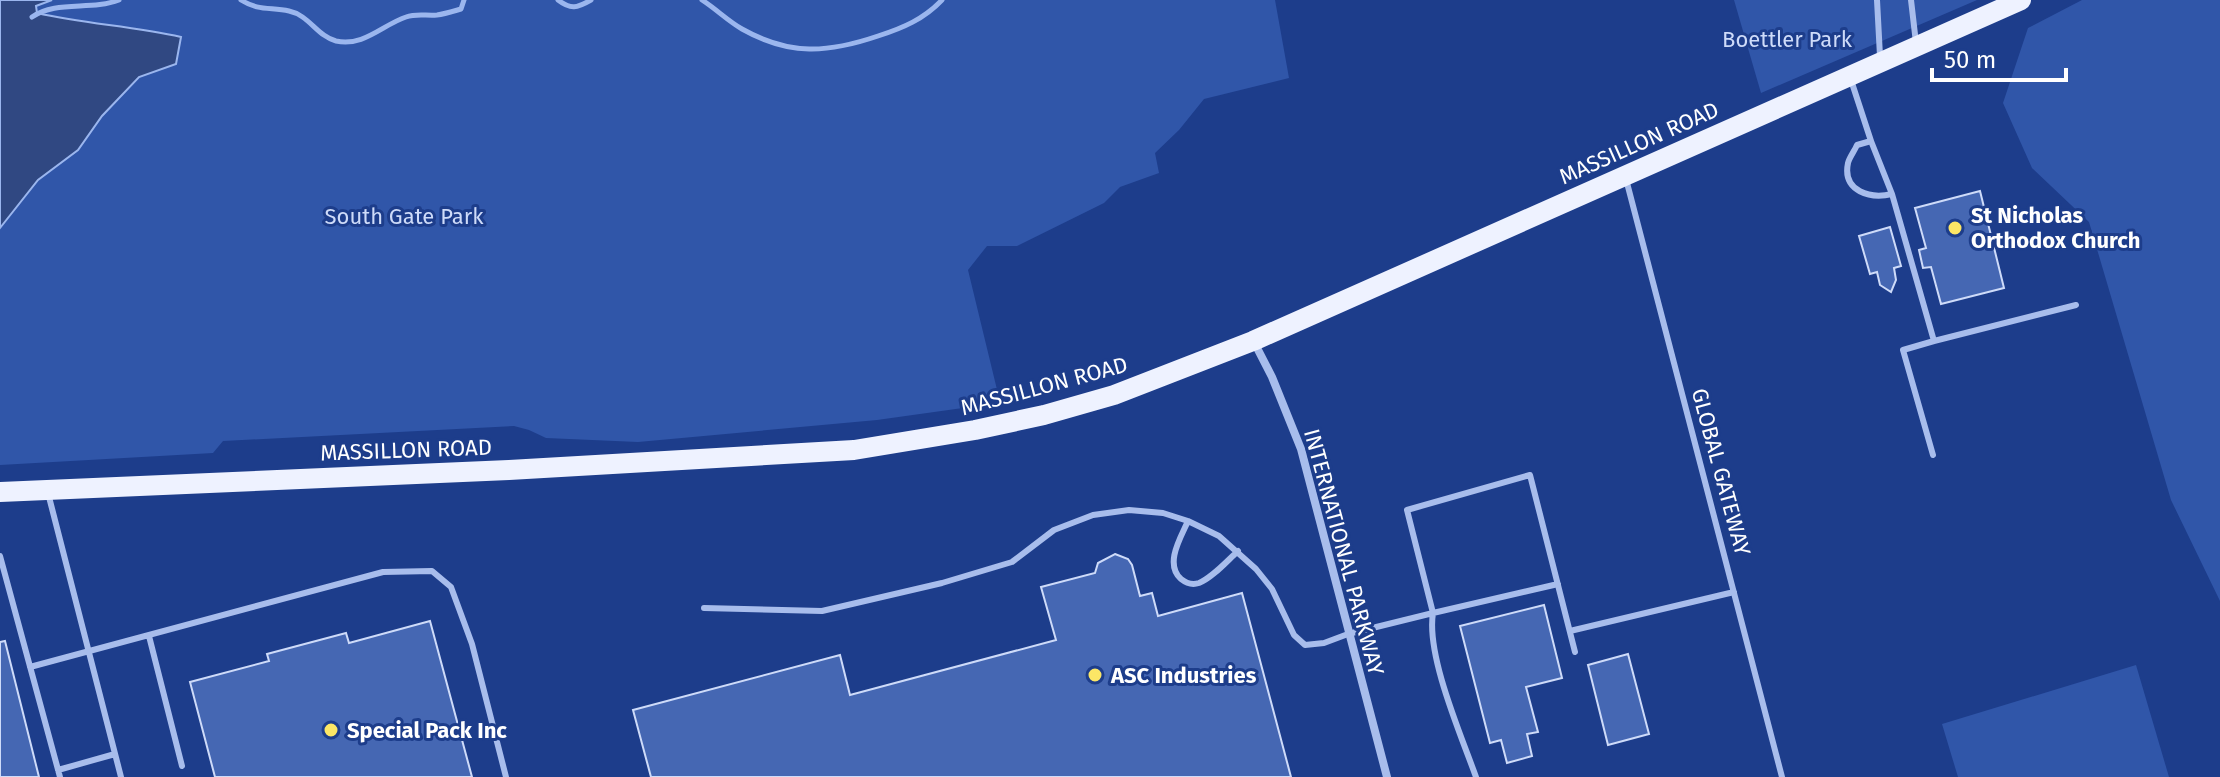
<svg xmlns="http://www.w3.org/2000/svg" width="2220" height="777" font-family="'Fira Sans',sans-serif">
  <rect width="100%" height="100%" fill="#1d3d8b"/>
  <path fill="#3056a9" d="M0,0H1275L1289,78L1204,99L1179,130L1155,153L1159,173L1120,187L1104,203L1017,246H987L968,270L1000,402L977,403V406L877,420L638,442L546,438L529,430L514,426L223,441L213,453L0,465V228L38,180L78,150L36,7Z
    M1734,0H1977L1761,93Z
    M2082,0H2220V601L2171,500L2089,222L2032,168L2003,103L2028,28Z
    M2136,665L2169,777H1958L1942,724Z"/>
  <path fill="#304882" stroke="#9bb6ee" stroke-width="2" d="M0,0H52L36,6L37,13C85,24 133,26 181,37L176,64L139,77L102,116L78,150L38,180L0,228Z"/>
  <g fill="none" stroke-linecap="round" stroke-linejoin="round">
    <path stroke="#9bb6ee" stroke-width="5" d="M241,0C258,11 271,7 289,11C309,15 317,36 336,41C364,47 382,25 406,17C417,13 426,16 437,15C445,14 454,11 461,9L464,0
      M558,0C571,10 577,8 591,0
      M702,0C716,9 728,21 742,29C790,56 828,53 878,36C903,28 924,19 942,0
      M32,17C56,0 91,11 119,0"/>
  </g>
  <path fill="#4567b3" stroke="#cedbf9" stroke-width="2" d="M1980,191L2004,288L1941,304L1931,267L1923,268L1919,250L1926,248L1915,208Z
    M1890,227L1901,266L1894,268L1896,280L1891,292L1880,285L1877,272L1870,274L1859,236Z
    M1115,554L1128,559L1132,565L1140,596L1152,593L1158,616L1242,593L1291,777H651L633,710L840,655L850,695L1056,640L1041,587L1095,573L1098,563Z
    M1544,605L1562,678L1526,687L1538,732L1527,734L1532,756L1507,763L1501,740L1490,743L1460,626Z
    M430,621L472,777H215L190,682L269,661L267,654L346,633L349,643Z
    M5,641L39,777H0V642Z
    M1628,654L1649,734L1608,745L1588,665Z"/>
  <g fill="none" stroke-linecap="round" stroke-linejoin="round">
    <path stroke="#a8bdec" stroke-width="6" d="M1877,0L1880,56
      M1911,0L1916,43
      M1851,80L1871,141L1857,145C1855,150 1849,158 1848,163C1842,192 1871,199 1892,194L1934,341L1903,350L1933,455
      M1871,141L1892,194
      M1626,179L1782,777
      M1934,341L2076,305
      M48,493L121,777
      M1188,521C1181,537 1164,564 1181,579C1186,583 1193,585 1199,583C1212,578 1227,561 1238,551
      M0,556L60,777
      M704,608L822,611L942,583L1012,562L1054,530L1093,515L1129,510L1163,513L1188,521L1219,536L1256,569L1272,589L1294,635L1305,645L1324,643L1348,634L1433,613L1407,510L1530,475L1575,652
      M1570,631L1734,592
      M149,636L182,766
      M30,667L383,572L432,571L451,587L472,644L506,777
      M58,770L115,754
      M1476,777C1461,735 1426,655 1433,613L1558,584"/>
    <path stroke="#a8bdec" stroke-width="8" d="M1254,342L1272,377L1301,449L1387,777"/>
    <path stroke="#eef2ff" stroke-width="20" d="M0,492L509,470L854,450L975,430L1044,415L1114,395L1253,341L2021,0"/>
  </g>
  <g fill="#fce666" stroke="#1d3d8b" stroke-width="3">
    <circle cx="1955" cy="228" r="8"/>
    <circle cx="1095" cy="675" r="8"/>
    <circle cx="331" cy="730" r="8"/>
  </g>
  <g text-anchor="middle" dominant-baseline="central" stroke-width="6" stroke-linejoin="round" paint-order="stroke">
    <g font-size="22" fill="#cedbf9" stroke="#1d3d8b">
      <text x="1787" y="39">Boettler Park</text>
      <text x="404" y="216">South Gate Park</text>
    </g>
    <g font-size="22" fill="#fff" stroke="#1d3d8b">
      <text transform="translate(1639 143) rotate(-24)">MASSILLON ROAD</text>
      <text transform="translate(1044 386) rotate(-15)">MASSILLON ROAD</text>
      <text transform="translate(406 450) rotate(-2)">MASSILLON ROAD</text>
      <text transform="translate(1721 472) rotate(75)">GLOBAL GATEWAY</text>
      <text transform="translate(1344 552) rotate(75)">INTERNATIONAL PARKWAY</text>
    </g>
    <g font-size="22" font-weight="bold" fill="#fff" stroke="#1d3d8b" text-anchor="start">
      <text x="1971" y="215">St Nicholas<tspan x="1971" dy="25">Orthodox Church</tspan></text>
      <text x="1111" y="675">ASC Industries</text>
      <text x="347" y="730">Special Pack Inc</text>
    </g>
  </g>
  <path d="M1932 68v12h134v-12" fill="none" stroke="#ffffff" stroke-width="4"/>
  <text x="1944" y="68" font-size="24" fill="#ffffff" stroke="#1d3d8b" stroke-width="6" paint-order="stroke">50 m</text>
</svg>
